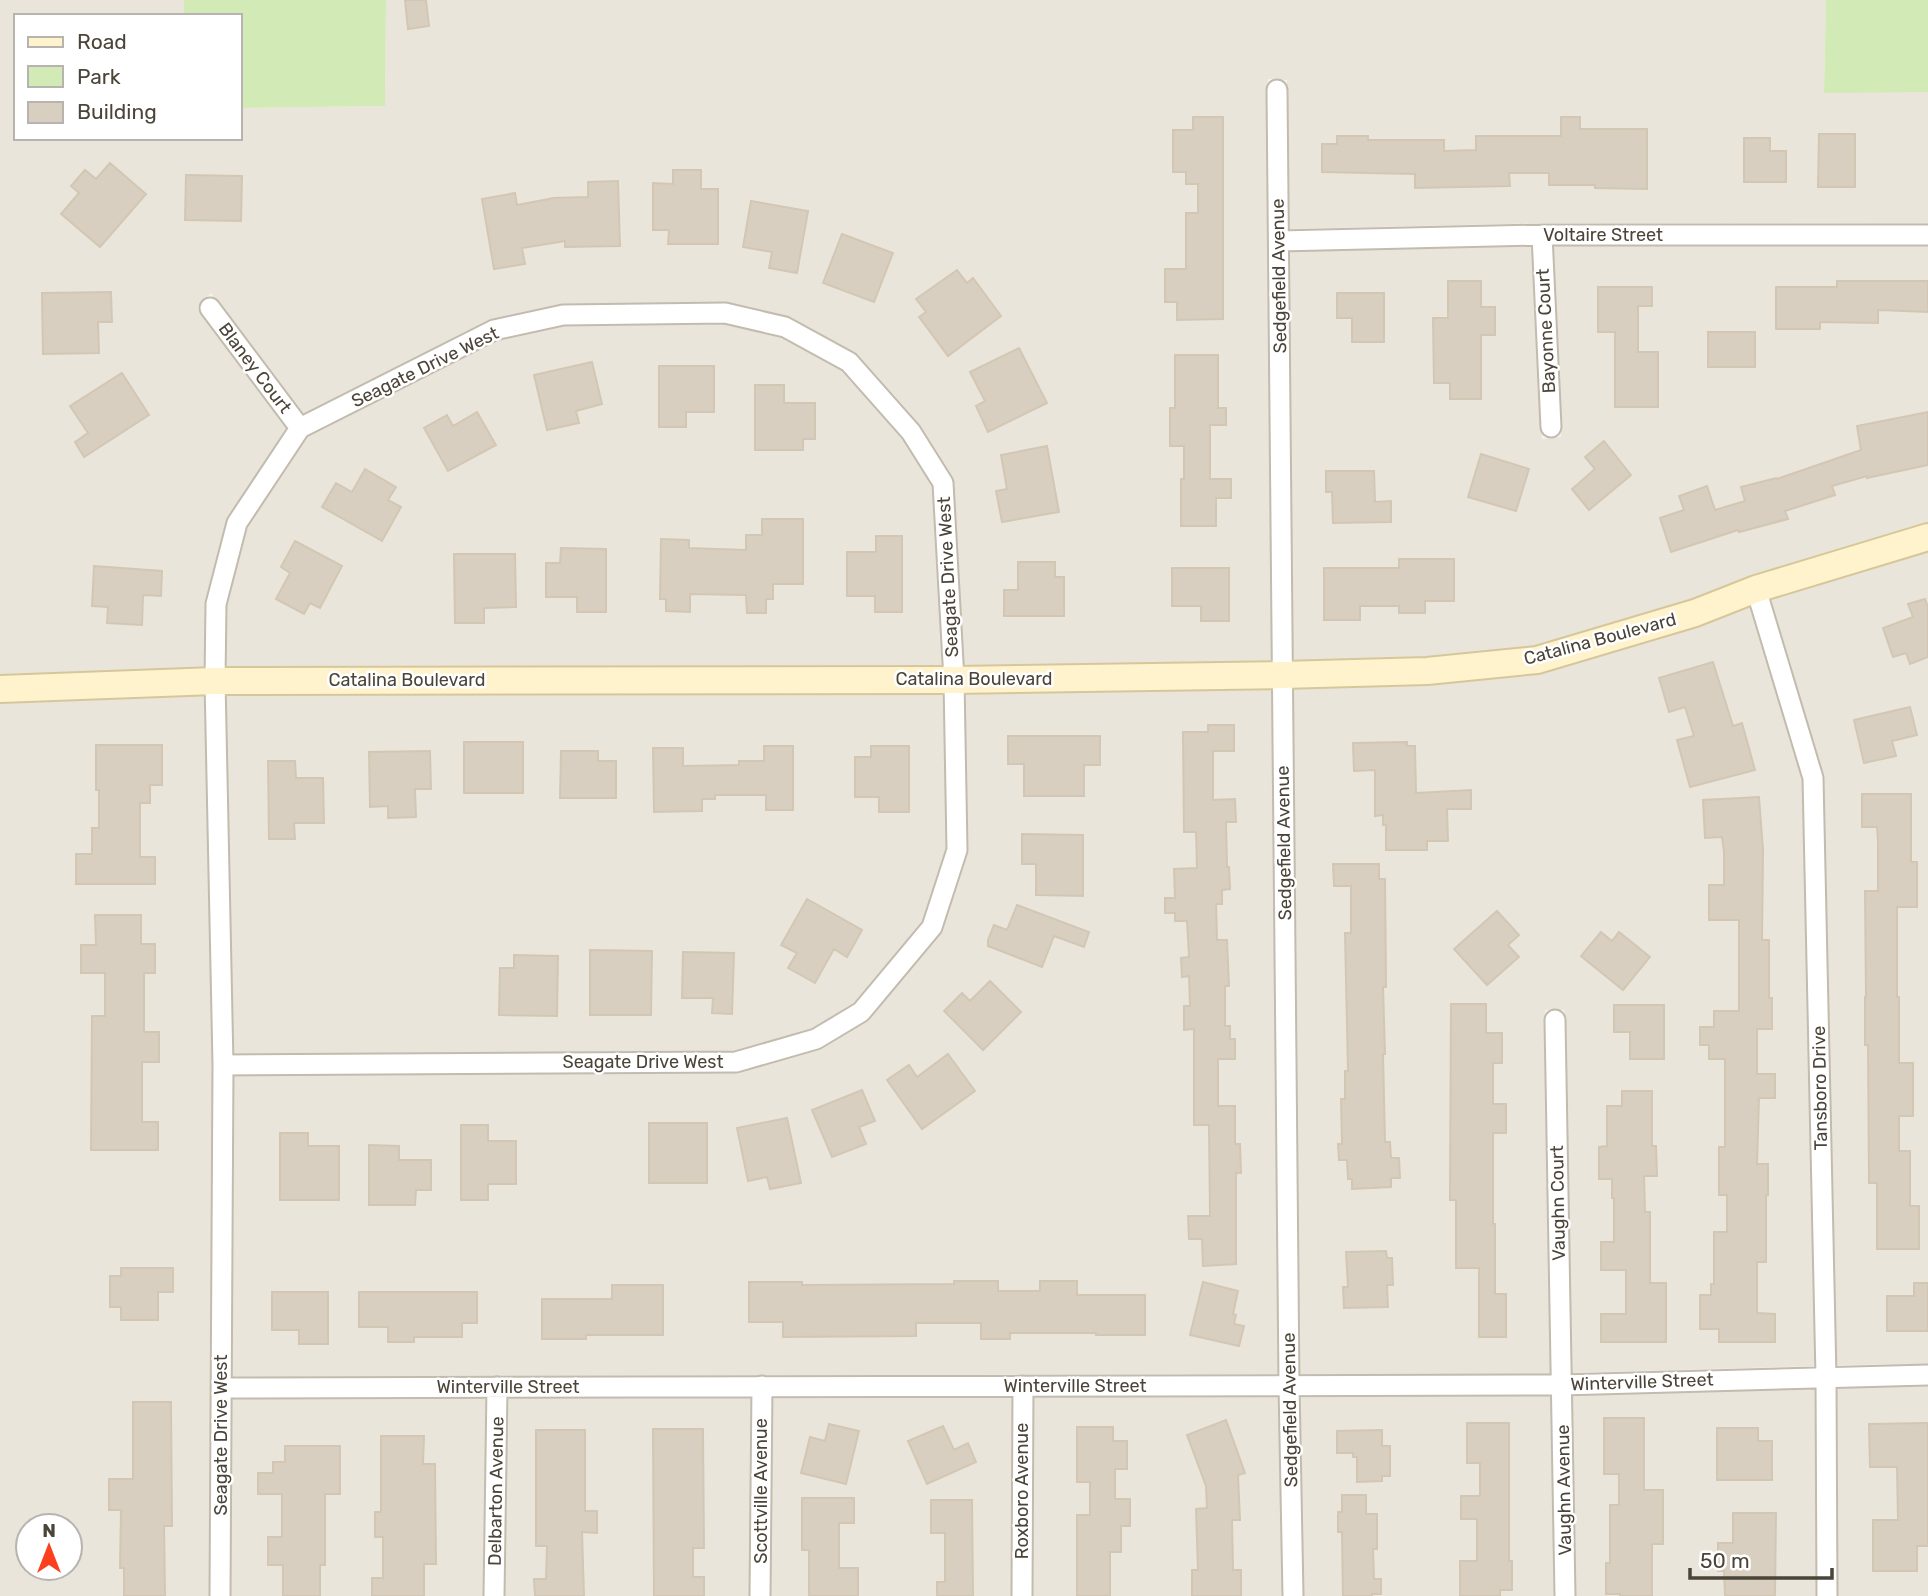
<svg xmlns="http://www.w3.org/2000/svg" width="1928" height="1596" font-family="Rubik,sans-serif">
  <rect width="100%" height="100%" fill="#f6f3ec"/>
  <path fill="#eae5da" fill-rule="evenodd" d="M0,0H184V16H16V138H240V108L385,106L386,0H1826L1824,92H1928V224L1551,223L1288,229L1286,114L1287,80L1268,79L1266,114L1269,241L1272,665L963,669L951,477L918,425L855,354L786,316L725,302L561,304L490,320L303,415L211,293L197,307L288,429L228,520L207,601L205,670L0,678Z
    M1532,246L1542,439L1561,437L1552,246H1928V525L1692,602L1535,650L1427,660L1291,664L1288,251Z
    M724,324L782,338L843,371L904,439L933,487L944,669L225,670V606L246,528L306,437L497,341L564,326Z
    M1928,548V1364L1835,1365L1823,778L1768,596Z
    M1750,603L1804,780L1816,1366L1571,1373L1564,1010H1545L1551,1374H1299L1292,686L1427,682Z
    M1272,687L1280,1374L231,1377L233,1076L736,1073L819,1050L868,1020L941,931L967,850L964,691Z
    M945,691L948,848L924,921L855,1003L813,1029L735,1051L233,1054L225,692Z
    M205,692L213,1065L210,1596H0V700ZM28,1526H70V1568H28Z
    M1928,1386V1596H1837L1835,1387Z
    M1816,1388L1817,1596H1575L1571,1395Z
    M1280,1396L1284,1596H1031L1032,1397Z
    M1299,1396H1552L1556,1596H1303Z
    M752,1397L750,1596H504L506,1398Z
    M771,1397H1013L1012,1596H770Z
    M487,1398L485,1596H229L231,1399Z"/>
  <path fill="#d2eab5" d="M184,0H386L385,106L240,108V16H184Z
    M1826,0H1928V92L1824,93Z"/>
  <path fill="#d8cfc1" stroke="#d3c7b4" stroke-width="2" d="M405,0H426L429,26L408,29Z
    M1193,117H1223V319L1177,320V302H1165V269H1186V213H1198V184H1186V172H1173V130H1193Z
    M1561,117H1580V129H1647V189L1595,188V185H1549V173H1509L1510,186L1415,188V174L1322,172V144H1337V136H1368V140H1444V151L1476,150V136H1561Z
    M1819,134H1855V187H1818Z
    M1744,138H1770V151H1786V182H1744Z
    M110,163L146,194L100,247L61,214L79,193L71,186L85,170L96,179Z
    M673,170H701V189H718V244H668L669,230H653V183L673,184Z
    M186,175L242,176L241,221L185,220Z
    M618,181L620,246L565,247V241L522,248L525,264L494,269L482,199L515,193L517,205L554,198L588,197V182Z
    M751,201L808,211L797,273L769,268L772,252L743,247Z
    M842,234L893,253L874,302L823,283Z
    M957,270L967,283L973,278L1001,316L948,356L919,317L926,312L916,299Z
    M1448,281H1481V307H1495V335H1481V399H1450V383H1434L1433,318H1448Z
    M1837,281H1928V312L1878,310V323L1820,322V329H1776V287H1837Z
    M1598,287H1652V306H1638V352H1658V407H1615V332H1598Z
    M111,292L112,322H98L99,353L43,354L42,293Z
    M1337,293H1384V342H1352V318H1337Z
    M1708,332H1755V367H1708Z
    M1019,348L1047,403L988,432L976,406L985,401L970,372Z
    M1175,355H1218V408H1226V425H1210V479H1231V498H1216V526H1181V479H1184V446H1170V408H1175Z
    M592,362L602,404L576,411L579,423L547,430L534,375Z
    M659,366H714V412H686V427H659Z
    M122,373L149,415L84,457L75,442L88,433L70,406Z
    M755,385H784V403H815V439H803V450H755Z
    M477,412L496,445L448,471L424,428L447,415L453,426Z
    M1928,412V465L1867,478V476L1832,486L1835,495L1785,511L1788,519L1739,532L1738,530L1671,552L1660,518L1684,510L1679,496L1707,486L1715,510L1745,501L1741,487L1776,478L1777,479L1861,450L1857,426Z
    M1604,441L1631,475L1589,510L1572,489L1595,469L1585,457Z
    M1047,446L1059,512L1002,522L996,491L1007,489L1001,455Z
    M1481,454L1529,469L1516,511L1468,497Z
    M365,469L396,487L388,500L401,507L382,541L322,507L336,483L352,492Z
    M1326,471H1374L1375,502L1391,501V522L1333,523L1332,492H1326Z
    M762,519H803V584H773V599H766V613H747L746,595L690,594V612L666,611V599H660L661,539L689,540V548L746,550V535H762Z
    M876,536H902V612H875V596H847V552H876Z
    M295,541L342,566L320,608L310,603L304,614L276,599L290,573L281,567Z
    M561,548L606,549V612H577V597H546V563H560Z
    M454,554H515L516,607L484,608V623H455Z
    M1399,559H1454V601H1425V613H1399V606H1360V620H1324V568H1399Z
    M1018,562H1055V577H1064V616H1004V590H1018Z
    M94,566L162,571L161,596L143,595L142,625L107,623L108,607L92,606Z
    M1172,568H1229V621H1201V606H1172Z
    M1925,599L1928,607V657L1910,664L1906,653L1893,657L1883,628L1913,617L1908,604Z
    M1713,662L1733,726L1742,723L1755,770L1690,787L1677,740L1694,736L1685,707L1669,712L1659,678Z
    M1910,707L1917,735L1892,741L1896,756L1864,763L1854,720Z
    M1208,725H1234V751H1213V800L1235,799L1236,822H1226L1227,867H1229L1230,889L1222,890V904H1216L1217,940H1227L1229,986H1225V1026H1230V1039H1235V1059H1218V1106H1235V1144H1240L1241,1173H1236V1264L1203,1266L1202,1239H1189L1188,1216H1210L1209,1125H1194V1029L1184,1030V1006H1190L1189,976L1182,977L1181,958L1189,957L1187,921H1175V913H1165V898H1175L1174,869L1197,868L1196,832H1184L1183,732H1208Z
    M1008,736H1100V765H1084V796H1024V764H1008Z
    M464,742H523V793H464Z
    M1407,742V746H1415L1416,793L1471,790V809H1447L1448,841H1427V850H1386V825H1383V815L1375,816V770L1354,771L1353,743Z
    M96,745H162V785H150V803H140V857H155V884H76V854H92V828H99V790H96Z
    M764,746H793V810H766V795H715V799H702V811L654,812L653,748H683V766L739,765V761H764Z
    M871,746H909V812H879V797H855V757H871Z
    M430,751L431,789H415L416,817L388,818V806L370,807L369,752Z
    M561,751H598V761H616V798H560Z
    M268,761H295L296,778H323L324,823H294L295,839H269Z
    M1862,794H1911V862H1917V907H1897V997H1899V1063H1913V1116H1899V1151H1910V1206H1919V1249H1877V1183H1869L1868,1045H1865V997H1866L1865,891H1878V841L1877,827H1862Z
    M1759,797L1763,850L1762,940H1769V998H1772V1029H1757V1074H1775V1098H1759L1757,1164H1768V1195H1766V1262H1757V1313L1775,1314V1342H1719V1329H1700V1295H1711V1284H1714V1232H1727V1195H1719V1147H1725V1059H1709V1045H1700V1027H1714V1011H1739V920H1709V885H1724V852L1722,837L1705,838L1703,800Z
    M1022,834L1083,835V896L1036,895V864H1022Z
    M1333,864H1379V879H1385L1386,987H1383L1385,1054H1383L1385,1142H1390L1391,1158H1399L1400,1178H1391V1187L1352,1189V1179H1348L1347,1160H1339L1338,1144H1342L1341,1099H1345V1071H1348L1345,933H1351V886H1334Z
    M807,899L862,930L847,957L834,949L815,983L788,968L797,953L781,945Z
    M1017,905L1089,932L1084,947L1054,936L1042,967L988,946V940L994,925L1007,930Z
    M1497,911L1519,935L1508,945L1519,957L1487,985L1454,949Z
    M95,915H141V944H155V973H144V1032H159V1062H142V1122H158V1150H91L92,1016H105V973H81V945H96Z
    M1601,932L1612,941L1619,932L1650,957L1623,990L1581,956Z
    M590,950L652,951L651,1015H590Z
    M683,952L734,953L732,1014L712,1013L713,998H682Z
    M514,955L558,956L557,1016L499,1015L500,968H514Z
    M990,981L1021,1012L983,1050L944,1011L962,993L970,1001Z
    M1451,1004H1486V1033H1502V1063H1493V1104H1506V1133H1493V1224H1495V1294H1506V1337H1479V1268H1456V1200H1450Z
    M1614,1005H1664V1059H1630V1032H1614Z
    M948,1054L975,1091L922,1129L887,1080L909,1065L917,1077Z
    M862,1090L875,1121L859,1127L866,1144L832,1157L812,1110Z
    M1622,1091H1652V1146H1656L1657,1176H1644L1645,1212H1650V1283H1666V1342H1601V1314H1626V1270H1601V1242H1614V1198H1612V1179H1599V1147L1607,1146V1106H1622Z
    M787,1118L801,1183L770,1189L767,1177L748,1181L737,1128Z
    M649,1123H707V1183H649Z
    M461,1125H488V1141H516V1184H488V1200H461Z
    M280,1133H308V1146H339V1200H280Z
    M369,1145L399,1146V1160H431V1190H416L415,1205H369Z
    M1386,1251L1387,1258H1392L1393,1285H1387L1388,1307L1344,1308L1343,1287H1348L1346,1252Z
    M121,1268H173V1292H158V1320H121V1307H110V1276H121Z
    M954,1281H998V1291H1040V1281H1077V1295H1145V1335H1096V1333H1010V1339H981V1323H916V1336L783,1337V1322H749V1282H802V1285L954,1284Z
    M1203,1282L1238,1291L1233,1314L1236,1315L1234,1324L1244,1326L1239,1346L1190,1335Z
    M1914,1283H1928V1331H1887V1296H1914Z
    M612,1285H663V1335H586V1339H542V1299H612Z
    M272,1292H328V1344H299V1330H272Z
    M359,1292H477V1323H462V1337H414V1342H388V1327H359Z
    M133,1402H171L172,1526H164L165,1596H124V1568H120L121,1510H109V1479H133Z
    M1604,1418H1644V1490H1663V1544H1652V1596H1620V1594H1606V1563H1610V1505H1619V1474H1604Z
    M1226,1420L1245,1473L1238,1475L1240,1520H1232L1233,1570H1241V1596H1192V1570H1198L1196,1509L1207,1508L1206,1486L1187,1435Z
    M1467,1423H1509V1561H1512V1590H1500V1596H1460V1561H1477V1519H1461V1496H1480V1463H1467Z
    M1928,1423V1546H1917V1571H1873V1520H1898L1897,1467H1870L1869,1424Z
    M829,1424L859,1431L846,1484L801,1473L810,1437L825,1441Z
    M943,1426L954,1450L968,1443L976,1462L927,1484L908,1441Z
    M1077,1427H1113V1441H1127V1469H1115V1499H1130V1526H1121V1552H1110V1596H1077V1515H1090V1482H1077Z
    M1717,1428H1758V1441H1772V1480H1717Z
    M653,1429H703L704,1548H693V1577H704V1596H654Z
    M536,1430H585V1511H597V1533L582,1532L584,1596H535L534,1579H546L547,1546H536Z
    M1382,1430V1446H1390V1476H1382V1481L1357,1482V1457H1353V1453H1337V1431Z
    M381,1436H424L423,1464H435L436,1564H424V1596H372V1578H383V1537H375V1512H381Z
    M285,1446H340V1494H325V1565H320V1596H283V1565H268V1537H282V1494H258V1473H273V1462H285Z
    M1342,1495H1366V1514H1377V1549H1373L1374,1579H1381V1594H1372V1596H1343L1342,1532H1338V1512H1342Z
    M802,1498H854V1523H839V1568H858V1596H809V1550H802Z
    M931,1500H972L973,1596H937V1582H945V1533H931Z
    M1733,1513H1776L1775,1596H1725L1724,1571H1718V1543H1733Z"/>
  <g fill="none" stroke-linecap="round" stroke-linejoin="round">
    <defs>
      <path id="street" d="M1277,90L1289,1385L1293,1596
        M1542,235L1551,427
        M1279,241L1542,235H1928
        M210,308L300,428
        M1756,589L1813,778L1826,1377L1827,1596
        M1555,1020L1565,1596
        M221,1388L1561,1385L1928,1375
        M220,1596L223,1065L215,681L216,604L237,523L300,428L494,330L563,315L725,313L785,327L849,362L911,432L943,483L954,680L957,850L932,927L861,1012L816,1039L736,1062L223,1065
        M494,1596L497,1387
        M760,1596L762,1386
        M1022,1596L1023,1386"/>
      <path id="secondary" d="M0,689L215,681L954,680L1282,675L1427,671L1537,660L1695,613L1756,589L1928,537"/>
    </defs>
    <use href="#street" stroke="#c2bbae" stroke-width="23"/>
    <use href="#secondary" stroke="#d6c79b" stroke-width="30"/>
    <use href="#street" stroke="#fff" stroke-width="19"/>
    <use href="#secondary" stroke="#fff3cd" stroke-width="26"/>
  </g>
  <g text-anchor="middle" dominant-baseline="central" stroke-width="5" stroke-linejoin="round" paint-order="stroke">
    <g font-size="18" fill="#4b4439" stroke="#fff">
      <text x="1603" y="235">Voltaire Street</text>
      <text transform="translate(1279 276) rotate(-91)">Sedgefield Avenue</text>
      <text transform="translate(1546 331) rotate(-93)">Bayonne Court</text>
      <text transform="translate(425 367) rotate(-26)">Seagate Drive West</text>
      <text transform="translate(255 368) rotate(53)">Blaney Court</text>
      <text transform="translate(948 577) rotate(-93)">Seagate Drive West</text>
      <text transform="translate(1600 639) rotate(-15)">Catalina Boulevard</text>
      <text x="974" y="679">Catalina Boulevard</text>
      <text x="407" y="680">Catalina Boulevard</text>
      <text transform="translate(1284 843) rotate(-91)">Sedgefield Avenue</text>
      <text x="643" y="1062">Seagate Drive West</text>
      <text transform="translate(1820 1088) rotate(-91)">Tansboro Drive</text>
      <text transform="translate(1558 1203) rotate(-91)">Vaughn Court</text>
      <text transform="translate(1642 1382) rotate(-2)">Winterville Street</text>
      <text x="1075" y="1386">Winterville Street</text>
      <text x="508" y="1387">Winterville Street</text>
      <text transform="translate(1290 1410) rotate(-91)">Sedgefield Avenue</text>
      <text transform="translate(221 1435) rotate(-90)">Seagate Drive West</text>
      <text transform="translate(1564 1490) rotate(-91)">Vaughn Avenue</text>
      <text transform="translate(496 1491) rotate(-89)">Delbarton Avenue</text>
      <text transform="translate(761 1491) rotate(-90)">Scottville Avenue</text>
      <text transform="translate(1022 1491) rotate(-90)">Roxboro Avenue</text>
    </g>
  </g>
  <rect x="14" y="14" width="228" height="126" fill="#ffffff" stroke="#b7b4b0" stroke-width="2"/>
  <rect x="28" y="37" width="35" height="10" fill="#fff3cd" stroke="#b7b4b0" stroke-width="2"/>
  <text x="77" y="49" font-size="21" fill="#4b4439">Road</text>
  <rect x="28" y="66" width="35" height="21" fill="#d2eab5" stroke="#b7b4b0" stroke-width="2"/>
  <text x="77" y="84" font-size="21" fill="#4b4439">Park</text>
  <rect x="28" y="102" width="35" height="21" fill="#d8cfc1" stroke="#b7b4b0" stroke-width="2"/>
  <text x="77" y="119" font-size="21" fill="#4b4439">Building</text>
  <g transform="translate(49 1547)"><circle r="33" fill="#ffffff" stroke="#b7b4b0" stroke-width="2"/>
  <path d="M0-5L12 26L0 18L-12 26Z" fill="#fc3f1d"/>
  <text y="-10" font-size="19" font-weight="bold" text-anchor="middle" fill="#4b4439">N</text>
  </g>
  <path d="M1690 1568v10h142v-10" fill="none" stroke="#4b4439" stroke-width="3.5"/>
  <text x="1700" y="1568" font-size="21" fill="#4b4439" stroke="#ffffff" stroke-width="5" paint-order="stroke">50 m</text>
</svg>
